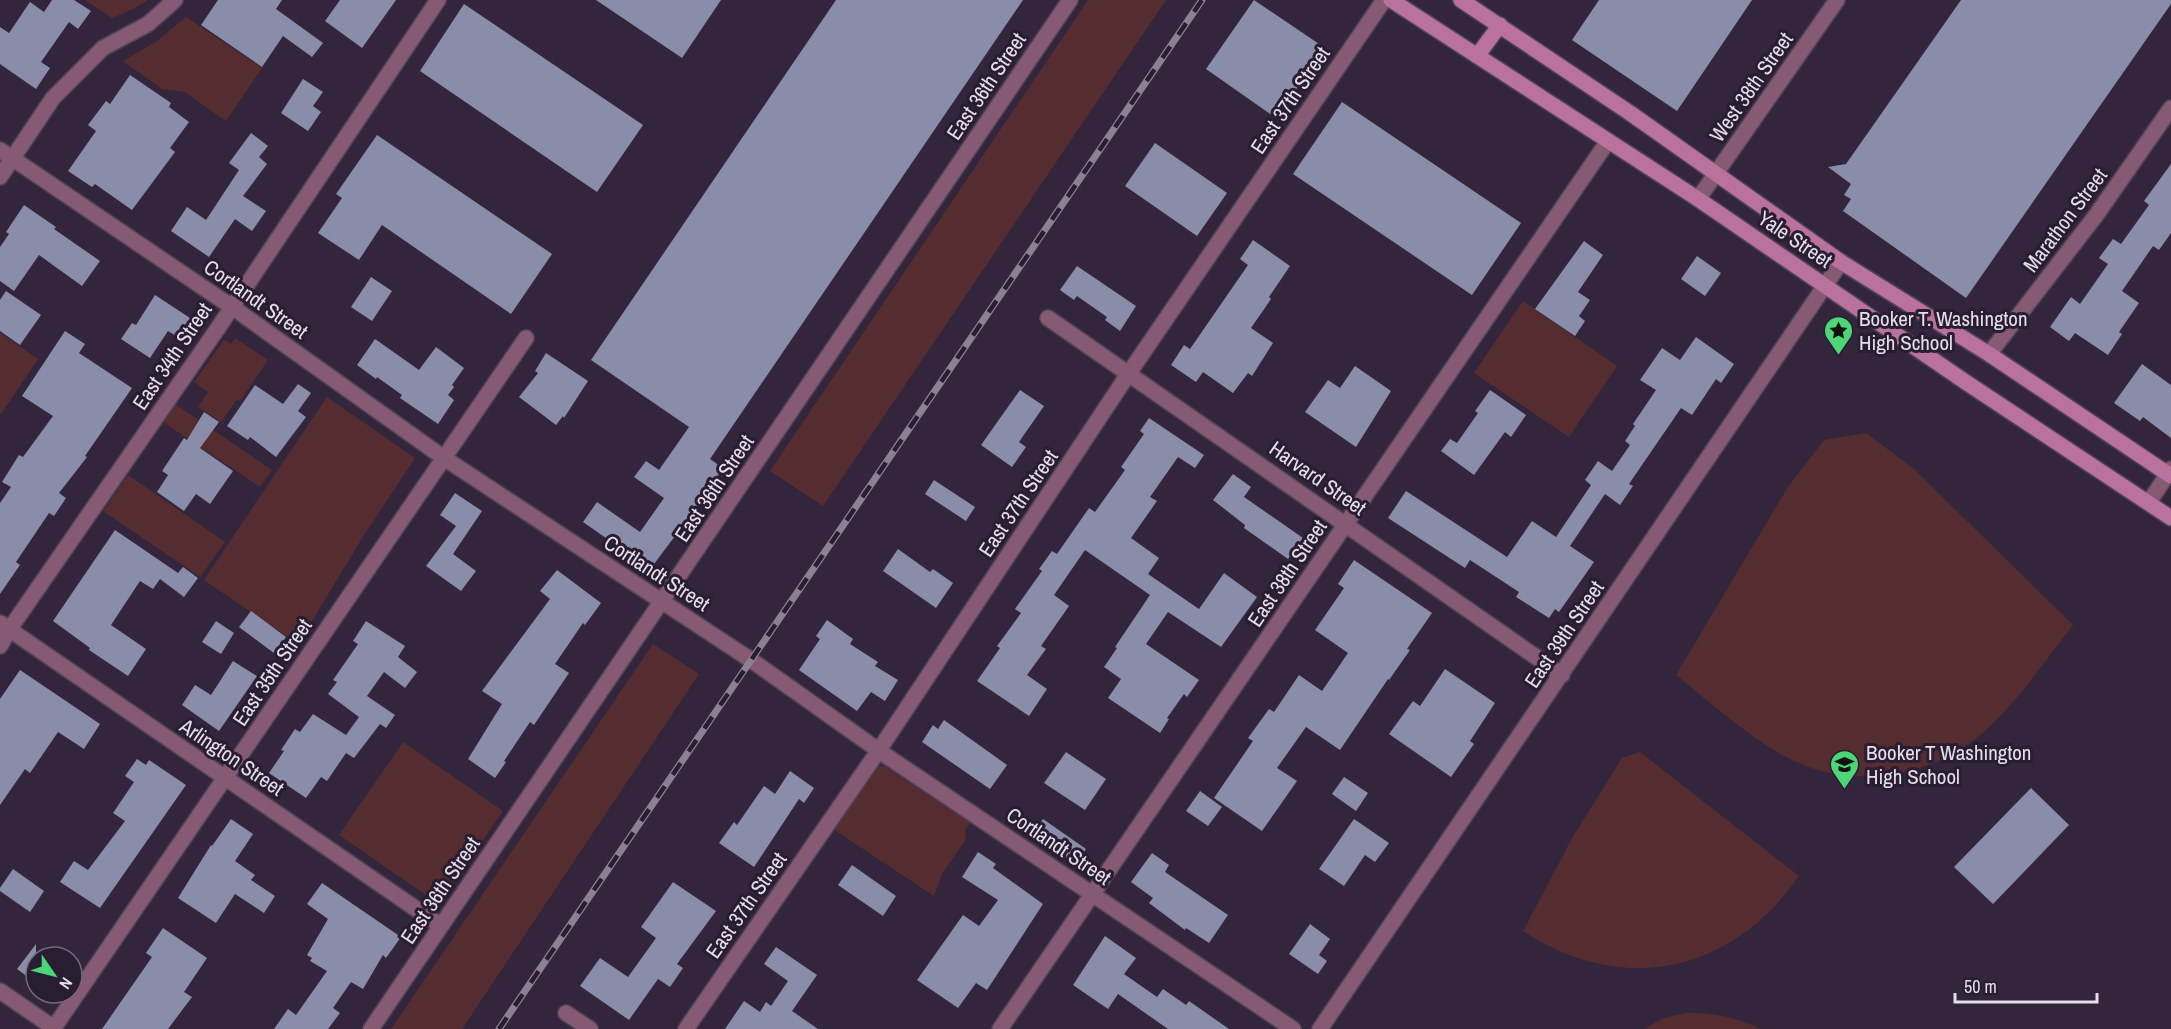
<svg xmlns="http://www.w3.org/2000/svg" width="2171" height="1029" font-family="'Archivo Narrow',sans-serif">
  <rect width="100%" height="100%" fill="#33263c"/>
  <path fill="#552d30" d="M85,0H148L135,8L112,18Z
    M1088,0H1166L823,506L770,471Z
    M186,17L262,68L226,121L185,92L162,89L123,61L157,41Z
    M1523,301L1617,366L1569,437L1474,373Z
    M0,333L38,359L1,414L0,413Z
    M235,338L268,360L240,401L237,399L221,422L198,407L208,392L194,382L224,340L231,344Z
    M327,397L415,458L364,535L298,644L204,580Z
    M175,404L272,470L260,487L163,422Z
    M1866,433L1914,469L2073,625C2046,659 2021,697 1989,727C1935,779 1848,792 1782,755C1744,733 1710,702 1676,675L1788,487L1824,440Z
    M128,475L225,542L200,577L103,511Z
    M653,644L699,674L462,1029H391Z
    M403,742L503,811L439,904L339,835Z
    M1640,752L1799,876C1731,974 1623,996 1523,931L1574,835L1622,758Z
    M885,766L970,823L965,830L966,839L942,874L934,896L833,829L877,767Z
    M1686,1013C1716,1013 1734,1017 1761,1029H1644L1661,1019Z"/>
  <path fill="#8a8da9" d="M52,0H74L91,11L78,29L69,22L41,62L50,68L36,89L0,64V27L9,33L30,2L44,12Z
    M218,0H282L276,9L323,43L312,57L283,36L262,67L201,25Z
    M340,0H396L362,48L325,21Z
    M596,0H721L682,58Z
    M836,0H1023L710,459L723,468L690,516L648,572L634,562L636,559L583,522L597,502L640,532L664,498L634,477L646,461L659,470L689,427L591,360Z
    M1254,0L1325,48L1276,118L1206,69Z
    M1599,0H1752L1677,111L1572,40Z
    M1961,0H2171V4L1966,298L1843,211L1851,199L1844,195L1851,184L1828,167L1846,164Z
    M464,4L643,125L597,192L420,71Z
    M130,75L171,103L169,107L189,122L170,148L175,152L132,210L95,184L92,187L68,171L96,131L88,125L106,101L110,104Z
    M303,79L323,92L313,106L321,112L308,131L281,113Z
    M1342,102L1521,223L1472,295L1293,174Z
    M251,133L268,146L259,157L267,164L243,196L266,211L252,231L235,219L209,257L171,231L187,207L206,220L239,170L229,163Z
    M377,135L552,254L511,314L382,225L359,260L318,233L342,198L336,194Z
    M1155,143L1227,193L1197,236L1125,186Z
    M2171,164V233L2159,250L2153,246L2122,291L2139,303L2119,332L2122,334L2108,355L2075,333L2069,341L2050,327L2071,297L2080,304L2108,264L2099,258L2113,239L2121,244L2149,205L2144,201Z
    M24,205L56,227L54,229L100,261L82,286L39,255L14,291L0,281V247L9,234L6,232Z
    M1253,240L1290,266L1269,297L1271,299L1251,328L1273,343L1252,376L1248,373L1233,393L1203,372L1196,382L1171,365L1184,345L1190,349L1248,265L1240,259Z
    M1584,241L1603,255L1578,292L1590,300L1579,316L1585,321L1575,336L1535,309Z
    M1697,256L1721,273L1705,296L1681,279Z
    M1077,266L1136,306L1120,331L1105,320L1107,317L1077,296L1074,300L1060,290Z
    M371,277L392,291L372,321L351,307Z
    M6,291L41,315L20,345L0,331V300Z
    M155,295L193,320L181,339L168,331L150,358L121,339L132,323L136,325Z
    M65,331L85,344L79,353L132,388L85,456L87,457L59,493L66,498L54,516L49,513L16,562L20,565L0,594V503L11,487L2,482L19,455L23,457L53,416L22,396Z
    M1696,337L1734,364L1721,383L1716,379L1692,415L1681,408L1629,484L1633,486L1620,505L1605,494L1570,546L1594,562L1559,612L1555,609L1549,618L1516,597L1519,592L1470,560L1465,568L1388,518L1406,491L1507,557L1532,521L1556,537L1591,485L1585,480L1598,461L1612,471L1630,445L1625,441L1635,426L1633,424L1656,390L1640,380L1662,348L1680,360Z
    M375,339L419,370L436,347L464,368L452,385L454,387L448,395L454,400L438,424L400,398L402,395L377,377L376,379L357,365Z
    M546,353L588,381L564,418L563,416L556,425L519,397L538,373L535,371Z
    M2142,364L2171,385V438L2143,417L2140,421L2114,403Z
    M1355,366L1391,391L1356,447L1305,412L1328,380L1340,388Z
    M298,384L311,393L298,411L306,417L276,457L250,437L248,440L227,426L255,385L283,404Z
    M1020,390L1044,406L1019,442L1026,447L1012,467L981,445Z
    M1490,390L1526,415L1511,437L1505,432L1474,475L1441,451L1450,439L1457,443L1478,413L1475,411Z
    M204,412L219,422L200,448L233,471L210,504L196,494L184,511L157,492L168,475L162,471L184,438L187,440Z
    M1149,418L1204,455L1195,468L1178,457L1150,497L1157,501L1131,538L1159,558L1148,574L1199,609L1224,573L1257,597L1221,647L1168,612L1146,644L1199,680L1187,697L1184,694L1167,718L1169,719L1160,733L1108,698L1121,679L1104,667L1117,648L1115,647L1150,595L1085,550L1054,595L1069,606L1041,646L1046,649L1027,675L1047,689L1029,716L977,681L1000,648L997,646L1021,613L1015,609L1042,571L1039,569L1052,551L1057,554L1089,508L1095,512L1125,470L1121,467L1144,434L1140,431Z
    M1233,474L1251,487L1244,497L1303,538L1288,559L1244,528L1245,525L1213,500Z
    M934,480L975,507L966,521L925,494Z
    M455,493L482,511L453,554L476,571L461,591L426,566L456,526L440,515Z
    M115,530L178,573L183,567L198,578L184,597L160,579L153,589L140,581L111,625L146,649L128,676L89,650L90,648L53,621Z
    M898,549L930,572L933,569L953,583L936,608L883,571Z
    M1354,560L1432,613L1407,649L1410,650L1389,680L1388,679L1340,750L1306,727L1277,768L1297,781L1262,831L1214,798L1253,741L1248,738L1269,709L1274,712L1299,675L1322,691L1348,653L1315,630L1344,588L1338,584Z
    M557,570L601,603L585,625L583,623L555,664L569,673L534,725L530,722L504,761L506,762L495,778L468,759L502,704L482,691L550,599L540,591Z
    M251,611L286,637L274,653L239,627Z
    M827,620L853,639L850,644L878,662L875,666L898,680L885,701L871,692L857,711L799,670L820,639L816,636Z
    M216,621L234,633L221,654L202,642Z
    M366,621L405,646L398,657L417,672L405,688L384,672L367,696L395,715L386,728L380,724L354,758L346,753L327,781L321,777L306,798L269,773L284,751L281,750L295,729L300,732L313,714L346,735L359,717L328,694L337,682L333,680L358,644L353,641Z
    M233,661L257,676L219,731L182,705L195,685L211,695Z
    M1445,669L1495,703L1470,741L1474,744L1451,777L1389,734L1413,701L1420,706Z
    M20,670L100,724L84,749L58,732L30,773L25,769L0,805V699Z
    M944,720L1007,765L990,789L922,742L933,725L938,729Z
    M1066,752L1106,779L1085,810L1044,783Z
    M137,759L146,765L149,760L186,785L100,908L60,882L74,861L88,870L125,821L113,813L134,782L125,776Z
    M790,771L814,788L804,803L799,799L754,867L719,843L734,822L737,825L764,786L775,794Z
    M1344,777L1368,793L1356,811L1332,794Z
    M2031,788L2069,825L1993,904L1954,867Z
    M1200,791L1222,807L1208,826L1186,811Z
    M231,819L253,834L235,861L255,875L251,880L275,896L264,913L235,894L216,923L178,898L211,845L212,846Z
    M1043,819L1086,849L1075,864L1032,834Z
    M1354,819L1389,843L1375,862L1365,855L1344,886L1319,869Z
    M978,852L996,864L993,868L1043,904L987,990L976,983L958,1008L917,980L963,915L979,926L998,900L962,877Z
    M1152,853L1169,865L1165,872L1228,915L1209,943L1186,928L1185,930L1149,903L1153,898L1131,882Z
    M852,865L896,896L883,916L838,885Z
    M13,869L44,891L30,912L0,891V888Z
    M673,882L716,911L677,964L683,968L670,987L658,979L629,1020L580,986L600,958L628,977L656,938L641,927Z
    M322,883L401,937L386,958L383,955L363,989L351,982L333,1008L340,1013L328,1029H274L288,1009L296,1015L327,971L310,961L312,958L307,955L328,919L307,904Z
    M1310,924L1330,939L1319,955L1327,961L1318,974L1289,954Z
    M163,928L207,958L184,992L192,997L168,1029H102L152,957L146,953Z
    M1105,936L1136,958L1124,974L1157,997L1163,989L1186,1005L1189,1001L1229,1029H1168L1118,994L1108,1009L1073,985Z
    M36,944V983L17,969Z
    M776,947L817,975L792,1011L818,1029H725L744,1001L760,1012L766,1002L771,1006L788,981L764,964Z"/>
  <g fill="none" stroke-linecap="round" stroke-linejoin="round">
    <defs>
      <path id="minor" d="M0,150L232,307L444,458L751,660L888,757L1293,1029
        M0,177L53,98L103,48L148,24L175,0
        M1048,318L1562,675
        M1989,354L2097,214L2171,108
        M2149,502L2171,469
        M0,623L441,926
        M0,646L9,630L218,328L438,0
        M0,991L54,1028
        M566,1013L590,1029
        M53,1029L526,338
        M371,1029L1070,0
        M686,1029L879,750L1129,373L1384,0
        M1000,1029L1608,141
        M1320,1029L1841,262"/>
      <path id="tertiary" d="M1698,199L1837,0"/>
      <path id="secondary" d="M1391,0L1698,199L1967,383L2171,518
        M1461,0L1630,113L1841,262L1989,354L2171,476
        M1477,56L1500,25"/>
    </defs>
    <use href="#minor" stroke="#504358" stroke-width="18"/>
    <use href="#tertiary" stroke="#504358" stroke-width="18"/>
    <use href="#secondary" stroke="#504358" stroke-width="18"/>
    <use href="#minor" stroke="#865a73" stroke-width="15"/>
    <use href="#tertiary" stroke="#865a73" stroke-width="15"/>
    <use href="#secondary" stroke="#b8729b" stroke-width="15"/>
    <defs>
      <path id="rail" d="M499,1029L1202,0"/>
    </defs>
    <use href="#rail" stroke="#8c8193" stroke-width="7"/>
    <use href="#rail" stroke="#291d31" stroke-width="4.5" stroke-dasharray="14" stroke-linecap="butt"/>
  </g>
  <defs>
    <symbol id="sight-pin" viewBox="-11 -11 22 30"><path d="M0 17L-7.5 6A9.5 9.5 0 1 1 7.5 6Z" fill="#4dd676" stroke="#291d31"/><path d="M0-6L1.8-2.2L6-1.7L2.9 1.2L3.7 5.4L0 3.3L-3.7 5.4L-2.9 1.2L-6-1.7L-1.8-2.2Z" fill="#111"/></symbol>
    <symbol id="school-pin" viewBox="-11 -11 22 30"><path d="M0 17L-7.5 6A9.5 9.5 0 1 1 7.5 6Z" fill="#4dd676" stroke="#291d31"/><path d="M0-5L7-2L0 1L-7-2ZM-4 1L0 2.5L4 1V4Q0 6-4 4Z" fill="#111"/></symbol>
  </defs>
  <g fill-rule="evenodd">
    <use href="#sight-pin" x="1822" y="314" width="33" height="45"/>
    <use href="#school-pin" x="1828" y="748" width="33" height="45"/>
  </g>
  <g text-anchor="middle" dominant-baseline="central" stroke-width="6" stroke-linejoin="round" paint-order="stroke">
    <g font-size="21" fill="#e7deec" stroke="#291d31">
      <text transform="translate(986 86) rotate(-56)">East 36th Street</text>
      <text transform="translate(1751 87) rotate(-55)">West 38th Street</text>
      <text transform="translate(1290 100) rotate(-56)">East 37th Street</text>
      <text transform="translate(2065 220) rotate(-53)">Marathon Street</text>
      <text transform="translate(1795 239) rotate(34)">Yale Street</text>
      <text transform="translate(256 299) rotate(35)">Cortlandt Street</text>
      <text transform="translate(172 356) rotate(-56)">East 34th Street</text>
      <text transform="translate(1318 478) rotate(35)">Harvard Street</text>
      <text transform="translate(714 488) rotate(-56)">East 36th Street</text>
      <text transform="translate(1018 503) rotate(-56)">East 37th Street</text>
      <text transform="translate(657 573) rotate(33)">Cortlandt Street</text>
      <text transform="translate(1287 573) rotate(-56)">East 38th Street</text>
      <text transform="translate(1564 634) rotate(-56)">East 39th Street</text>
      <text transform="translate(272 672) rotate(-56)">East 35th Street</text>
      <text transform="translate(232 757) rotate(34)">Arlington Street</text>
      <text transform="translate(1059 846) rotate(34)">Cortlandt Street</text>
      <text transform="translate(440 890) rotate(-56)">East 36th Street</text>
      <text transform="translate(746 905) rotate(-55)">East 37th Street</text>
    </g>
    <g font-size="21" fill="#e7deec" stroke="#291d31" text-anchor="start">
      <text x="1859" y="318">Booker T. Washington<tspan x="1859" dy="24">High School</tspan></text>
      <text x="1866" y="752">Booker T Washington<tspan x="1866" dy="24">High School</tspan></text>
    </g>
  </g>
  <g transform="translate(54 975) rotate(125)"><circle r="28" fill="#291d31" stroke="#756a7c" stroke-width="1.5"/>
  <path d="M0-4.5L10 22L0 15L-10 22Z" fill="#4dd676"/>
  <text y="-9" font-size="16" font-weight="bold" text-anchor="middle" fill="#e7deec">N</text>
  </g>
  <path d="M1955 993v9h142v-9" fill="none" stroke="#e7deec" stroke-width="3"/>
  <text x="1964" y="993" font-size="18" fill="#e7deec" stroke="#291d31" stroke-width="4.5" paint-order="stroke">50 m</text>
</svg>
